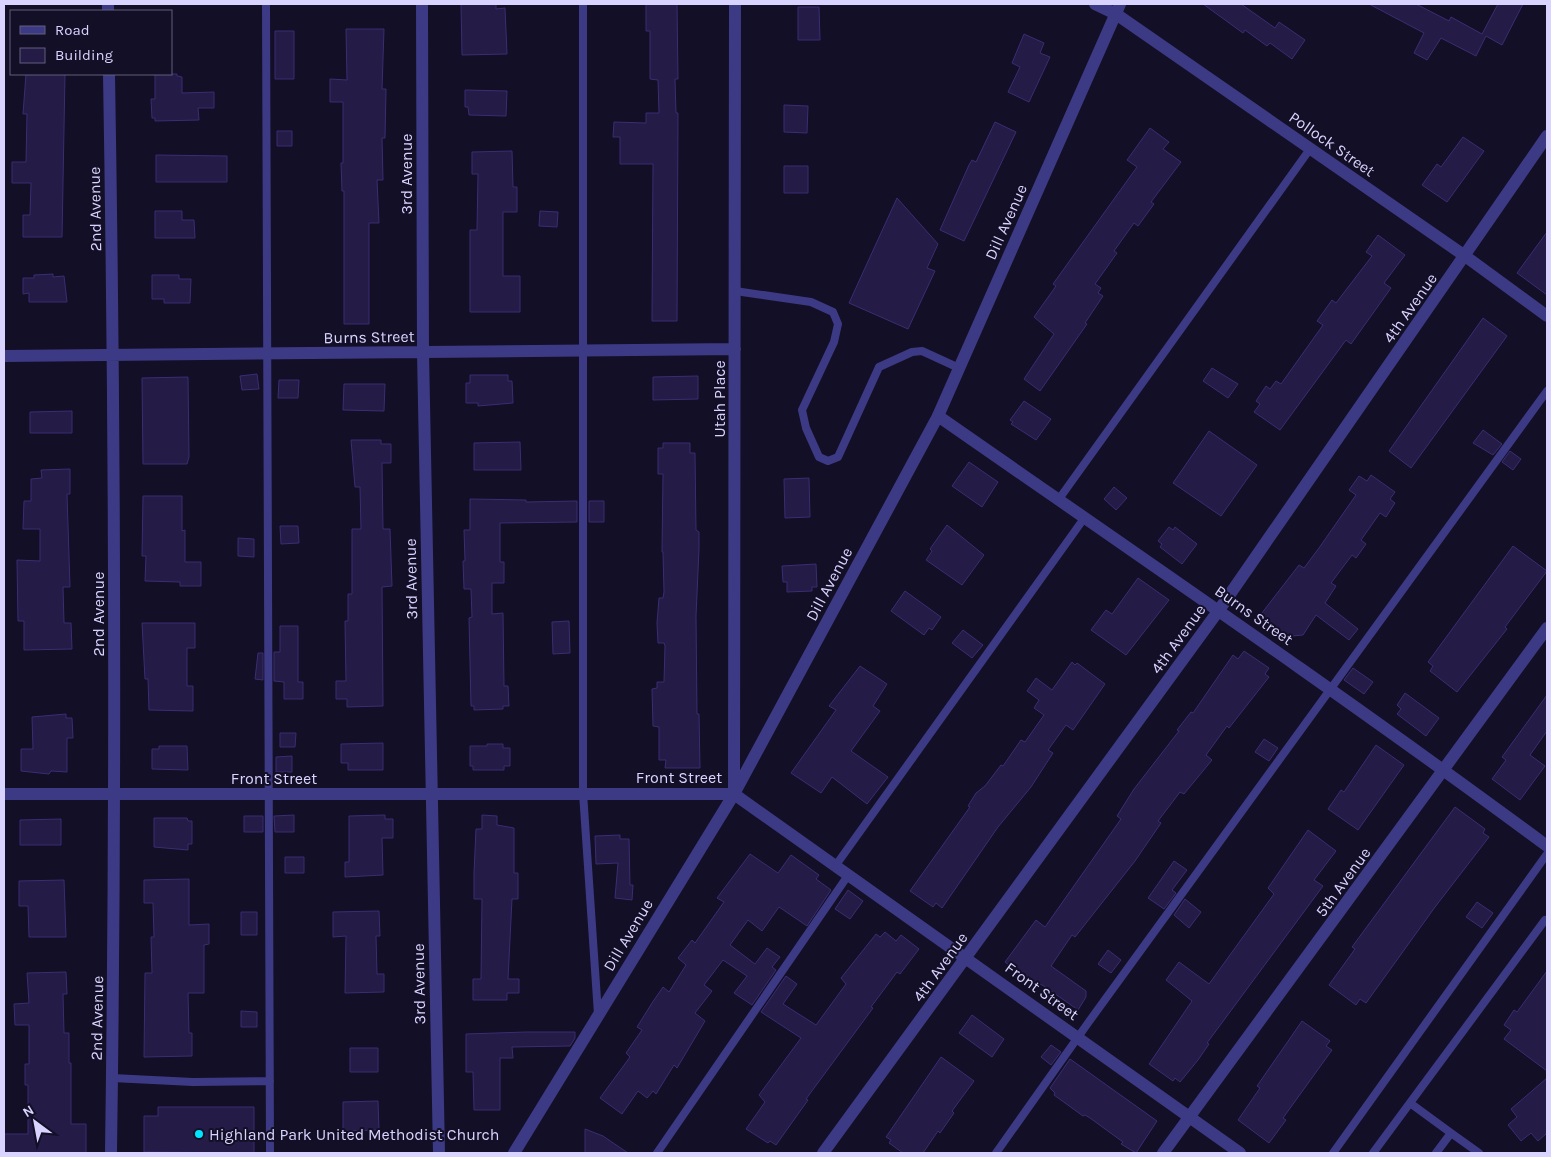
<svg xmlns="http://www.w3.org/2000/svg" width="1551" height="1157" font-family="Karla,sans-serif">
  <rect width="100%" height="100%" fill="#130f26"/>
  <path fill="#241b47" stroke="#3b2d73" d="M461,4H496V9L505,8L507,54L462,55Z
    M646,4H677L678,79H675L676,113H678L677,321H652L653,164H620V137H613L614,122L646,123V113H659L658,80L650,79V31H646Z
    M1203,4H1241L1275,28L1279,22L1305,40L1292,59L1270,43L1267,46L1245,30L1243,33Z
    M1369,4H1416L1449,21L1451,17L1482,34L1498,4H1523L1502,45L1486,36L1476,56L1441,38L1427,60L1414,53L1424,33Z
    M798,7H819L820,40H798Z
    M346,29H384L382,89H386L385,138H382L383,180H377L379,223H369V324H344V191H342L341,163H343V102H330V79L347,80Z
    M275,31H294V79H275Z
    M1024,34L1044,43L1040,53L1050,57L1029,102L1008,92L1020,67L1012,63Z
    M26,74H65L62,237H23V215H30L31,183H12V162H26L27,114H23Z
    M155,74H177V76L182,77V93L214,92V108H198L199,120L155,121V118H152L151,99H155Z
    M465,90L507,91L506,116L469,115L468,107H465Z
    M784,105L808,106L807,133L784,132Z
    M995,122L1016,132L964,241L940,230L969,165L972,160L976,162Z
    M1150,128L1169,142L1163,149L1181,162L1151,202L1154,204L1138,226L1134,223L1114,251L1117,253L1095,284L1101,288L1098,293L1103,296L1085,323L1087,324L1040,391L1024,379L1054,334L1034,317L1056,286L1053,284L1137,167L1127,160Z
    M277,131H292V146H277Z
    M1463,137L1484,151L1447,202L1422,185L1437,164L1441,167Z
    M512,151L513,187H517V212H503V276H520V312H470V230H477L478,174H472V152Z
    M156,155L227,156V182H156Z
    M784,166H808V193H784Z
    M897,198L938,244L927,268L935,271L908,329L849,303Z
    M155,211H182V220H194L195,238H155Z
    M540,211L558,212L557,227L539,226Z
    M1547,232V295L1517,273Z
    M1378,235L1405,255L1384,283L1391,288L1351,344L1346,340L1280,430L1254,412L1260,404L1256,401L1266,386L1270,389L1276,381L1281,384L1323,325L1317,321L1332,300L1336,303L1372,256L1366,252Z
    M53,274V277L64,276L67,302H29V293L23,294V278H34V275Z
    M152,275H179V279H191L190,303H164V299H152Z
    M1483,318L1507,336L1411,468L1389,451Z
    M1212,368L1238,384L1228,398L1203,381Z
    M257,374L259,389L242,390L240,376Z
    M470,375H508V381H512L513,403L478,406V403H466V383H470Z
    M698,376V399L653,400V377Z
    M188,377L189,457L187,464H143L142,378Z
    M279,380H299L298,398H278Z
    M344,384H385L384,411L343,410Z
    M1024,401L1051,419L1036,440L1011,424L1013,422L1010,420Z
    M72,411V433H30V412Z
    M1483,430L1502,444L1493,455L1473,443Z
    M1209,431L1257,465L1221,516L1173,483Z
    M351,440H381V444H391V463H382L383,529H390L392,586L382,587L383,706L347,707V699H336V681H346L345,621H348V594H352V529H361L360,487H355Z
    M520,442L521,470H474V443Z
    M663,443H690V453H695L696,530L699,532V549L696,616L697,714H699L700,768H665L666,760H659V727L653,726L652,689L657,688V682H664L665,646L664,643H658L657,623L659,598H663L664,592L663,552H662L663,474H658V448H663Z
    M1510,451L1521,459L1513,470L1502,462Z
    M969,462L998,482L982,507L952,486Z
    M70,469V494H67L70,587H63L64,623H71L72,649L24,650V621H18L17,560L40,561V529H23L24,501H31V479L42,478L41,470Z
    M1371,475L1395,492L1390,499L1395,503L1386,517L1380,513L1361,540L1366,544L1356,558L1352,555L1331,583L1336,586L1325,603L1358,629L1349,640L1316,615L1303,635L1292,636L1290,640L1258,618L1299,565L1304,568L1319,548L1356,495L1349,490L1359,476L1367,481Z
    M809,478L810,517L785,518L784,479Z
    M1114,487L1127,498L1116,510L1104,499Z
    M143,496H182V531L185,530V562H201V586H180V582L145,581L146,556H142Z
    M470,499L526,500V502L577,501V522L500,523V562H504V583H492V614L503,613L504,686H508L509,706H503V709L474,710V706H471L469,618L472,617L471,589H464L463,561H465L464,530H470Z
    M589,501H604V522H589Z
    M947,525L984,555L962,585L926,560L932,551L930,549Z
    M280,526H298L299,543L281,544Z
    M1169,527L1173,530L1175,527L1197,544L1182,564L1160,547L1162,544L1158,541Z
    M238,538L254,539V557L238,556Z
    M1513,546L1547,571L1505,627L1507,629L1457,692L1430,671L1433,666L1428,662Z
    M816,564L817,587H812V591L787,592V582H783L782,566Z
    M1138,578L1169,600L1126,655L1091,630L1106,610L1112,614Z
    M905,591L941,617L932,630L929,628L924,635L891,611Z
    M569,621L570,653L553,654L552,622Z
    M142,623H195V648H187V686H193V711L149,710L148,679H145Z
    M280,626H298V682H303V699H284V682L274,681V652H280Z
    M963,630L983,645L972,658L952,643Z
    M1244,651L1269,668L1265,674L1269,677L1229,728L1227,726L1206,755L1212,760L1184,794L1180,792L1158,821L1161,823L1135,861L1075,937L1072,935L1051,966L1086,991V997L1078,1010L1044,986L1036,982L1034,985L1005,962L1036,920L1045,927L1121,819L1117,816L1134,789L1179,731L1177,730L1191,712L1193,713L1233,655L1238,659Z
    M258,653H263V680L255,679Z
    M1072,662L1075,665L1077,663L1105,684L1073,730L1066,725L1048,750L1053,753L1031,787L998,827L942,908L936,903L933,907L910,891L970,807L968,806L976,793L985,786L1001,765L1003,766L1021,740L1025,742L1044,715L1034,708L1039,700L1027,691L1036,678L1052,690Z
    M860,666L887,684L873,706L880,711L851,751L888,777L867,804L832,777L821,793L791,773L836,710L829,706Z
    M1353,668L1373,682L1364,694L1344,680Z
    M1405,693L1439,718L1426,736L1397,714L1401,709L1397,705Z
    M1547,695V731L1530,755L1545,766L1520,800L1492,779L1506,760L1502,757Z
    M66,714V718H72L73,738H67V772L51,771L49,774L21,771V749H33L32,717Z
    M280,733H296L295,747H280Z
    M1264,739L1278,748L1269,761L1255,752Z
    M383,743V770H348V763H341V744Z
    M487,744H503V748H510V766H504V770H473V766H470V746H487Z
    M1376,745L1404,765L1358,830L1328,809L1341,790L1344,792Z
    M159,746H187L188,770L152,769V749H159Z
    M292,756V772H276V757Z
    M1455,807L1485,829L1483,833L1489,837L1435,907L1366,1003L1360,999L1356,1005L1329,985L1355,949L1352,947Z
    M294,815V832H275L274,816Z
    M385,815V819H393V838H382L383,875L345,877V862H349V816Z
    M482,815L497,816V825L514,828V873H518V899H512L508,979H519V993H507V1000H473V979H481L482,899H474V873L476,829H482Z
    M244,816H263V832H244Z
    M154,818H187L188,821H192V844H188V850L154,847Z
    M61,819V845H20V820Z
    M1308,830L1336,851L1314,880L1323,886L1207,1043L1209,1044L1198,1060L1180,1082L1175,1078L1173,1081L1149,1064L1192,1001L1166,980L1179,962L1209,984L1274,894L1268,888Z
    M620,835V839H629L630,885H633L632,900L615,898L618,863L596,864L595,836Z
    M750,854L778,873L791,855L819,875L816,879L831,890L807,926L779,907L762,931L748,920L730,945L755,964L767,948L780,957L772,967L776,970L752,1005L734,993L747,976L723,960L704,985L712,991L695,1013L705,1021L677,1068L674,1065L656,1094L653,1091L647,1098L638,1091L622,1114L600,1098L630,1057L626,1053L642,1030L637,1027L652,1003L663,987L669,992L686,965L678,958L692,940L695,943L724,902L717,898Z
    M285,857H304V873H285Z
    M1174,861L1187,870L1172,890L1176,893L1164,909L1148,898Z
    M189,879V925L209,924V944L204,945V993H188L189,1033H192V1056L144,1057L145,973H152L151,937H154L153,903H144V880Z
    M64,880L66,937H29L28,906H19V881Z
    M848,890L863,901L850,919L835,909Z
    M1185,899L1201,912L1189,928L1174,915Z
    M1477,902L1493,913L1482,928L1466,917Z
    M379,911L380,936H376L377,974H384V992L345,993L346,936L333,937V912Z
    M241,912H257V935H241Z
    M885,932L896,941L901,935L919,949L900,974L897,972L871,1007L873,1008L806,1099L808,1100L776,1145L770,1141L768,1143L746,1129L765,1102L759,1095L801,1038L761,1012L786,976L797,984L783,1004L816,1025L846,984L841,978L876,934L880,937Z
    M1108,950L1121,960L1111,973L1098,964Z
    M1547,971V1071L1504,1039L1511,1030L1504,1025L1514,1010L1517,1012Z
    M66,972L67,994H63L64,1033H69V1063H71V1124H86V1153H4V1134H28V1085H25V1064H29V1025H15L14,1004L29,1003L27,973Z
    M241,1011L257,1012V1027H241Z
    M972,1015L1004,1039L992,1057L959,1033Z
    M1302,1021L1330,1041L1326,1046L1332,1050L1283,1118L1286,1120L1269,1143L1238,1120L1260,1088L1257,1086Z
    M526,1032H575V1038L570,1046L512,1047L513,1058H500V1110H474L473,1072H466V1034Z
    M1051,1045L1061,1052L1051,1065L1041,1057Z
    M350,1048H378V1072H350Z
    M941,1057L974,1081L952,1111L954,1113L940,1133L938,1131L923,1153H903L889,1143L891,1140L886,1137Z
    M1070,1059L1157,1121L1136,1153L1121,1144L1123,1142L1090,1118L1085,1115L1083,1116L1054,1095L1055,1093L1050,1088Z
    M1547,1078V1133L1538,1141L1531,1133L1521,1141L1508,1125L1517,1117L1511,1109Z
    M378,1101L379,1130L343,1131V1102Z
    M158,1107H254V1153L144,1152V1116H158Z
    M585,1129L603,1136L628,1153H585Z"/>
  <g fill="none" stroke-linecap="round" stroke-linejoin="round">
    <path stroke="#3d3a85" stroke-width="8" d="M266,4L270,1153
      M583,4V793L598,1014
      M735,291L811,302L833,312L838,324L834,342L802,410L806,428L819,457L828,461L838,457L879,367L912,352L922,351L959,368
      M1059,499L1310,149
      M836,865L1085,517
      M112,1078L193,1082L270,1081
      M1410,1103L1451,1133L1436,1153
      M1451,1133L1479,1153
      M657,1153L849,874
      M996,1153L1088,1023L1547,391
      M1333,1153L1547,854
      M1373,1153L1545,920"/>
    <path stroke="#3d3a85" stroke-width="12" d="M108,4V11
      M422,4L423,353L439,1153
      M1095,4L1116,14L1465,256L1547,316
      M109,74C115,434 116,793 111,1153
      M4,356L735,349
      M938,416C1142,558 1347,698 1547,846
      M4,794H734L1240,1153
      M734,794L735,4
      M823,1153L1219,610L1547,136
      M1163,1153L1547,628"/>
    <path stroke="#3d3a85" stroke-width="12" d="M514,1153L734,794L938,416L1120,4"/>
  </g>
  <circle fill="#00e5ff" stroke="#130f26" stroke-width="2" cx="199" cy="1134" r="5"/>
  <g text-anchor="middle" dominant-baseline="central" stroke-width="4" stroke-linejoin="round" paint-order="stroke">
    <g font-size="16" fill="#d9d4ff" stroke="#130f26">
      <text transform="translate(1332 144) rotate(35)">Pollock Street</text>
      <text transform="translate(406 174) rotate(-90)">3rd Avenue</text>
      <text transform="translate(95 209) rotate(-91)">2nd Avenue</text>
      <text transform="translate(1006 222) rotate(-66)">Dill Avenue</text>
      <text transform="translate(1410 308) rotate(-55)">4th Avenue</text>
      <text transform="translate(369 337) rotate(-1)">Burns Street</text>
      <text transform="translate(719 399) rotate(-90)">Utah Place</text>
      <text transform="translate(411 579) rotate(-91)">3rd Avenue</text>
      <text transform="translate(829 584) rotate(-62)">Dill Avenue</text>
      <text transform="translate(98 614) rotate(-90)">2nd Avenue</text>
      <text transform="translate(1254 615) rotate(35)">Burns Street</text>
      <text transform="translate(1178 639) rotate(-54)">4th Avenue</text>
      <text x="679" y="777">Front Street</text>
      <text x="274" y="778">Front Street</text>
      <text transform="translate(1343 882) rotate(-54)">5th Avenue</text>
      <text transform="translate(628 935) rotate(-59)">Dill Avenue</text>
      <text transform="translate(940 967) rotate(-54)">4th Avenue</text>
      <text transform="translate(419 984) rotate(-91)">3rd Avenue</text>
      <text transform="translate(1042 991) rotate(36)">Front Street</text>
      <text transform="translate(97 1018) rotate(-89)">2nd Avenue</text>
    </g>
    <g font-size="16" fill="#d9d4ff" stroke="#130f26" text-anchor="start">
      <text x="209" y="1134">Highland Park United Methodist Church</text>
    </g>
  </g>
  <rect width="1551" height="1157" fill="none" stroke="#d9d4ff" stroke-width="10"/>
  <rect x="10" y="10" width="162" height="65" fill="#130f26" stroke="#625e7d"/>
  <rect x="20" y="26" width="25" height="8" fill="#3d3a85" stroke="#625e7d"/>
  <text x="55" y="35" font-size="15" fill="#d9d4ff">Road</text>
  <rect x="20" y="48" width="25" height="15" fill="#241b47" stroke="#625e7d"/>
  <text x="55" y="60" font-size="15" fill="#d9d4ff">Building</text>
  <g transform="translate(35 1122) rotate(328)" stroke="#130f26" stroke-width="4" paint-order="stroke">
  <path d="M0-4L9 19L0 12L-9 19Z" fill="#d9d4ff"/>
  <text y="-8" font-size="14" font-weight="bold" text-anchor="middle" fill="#d9d4ff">N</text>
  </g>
</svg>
